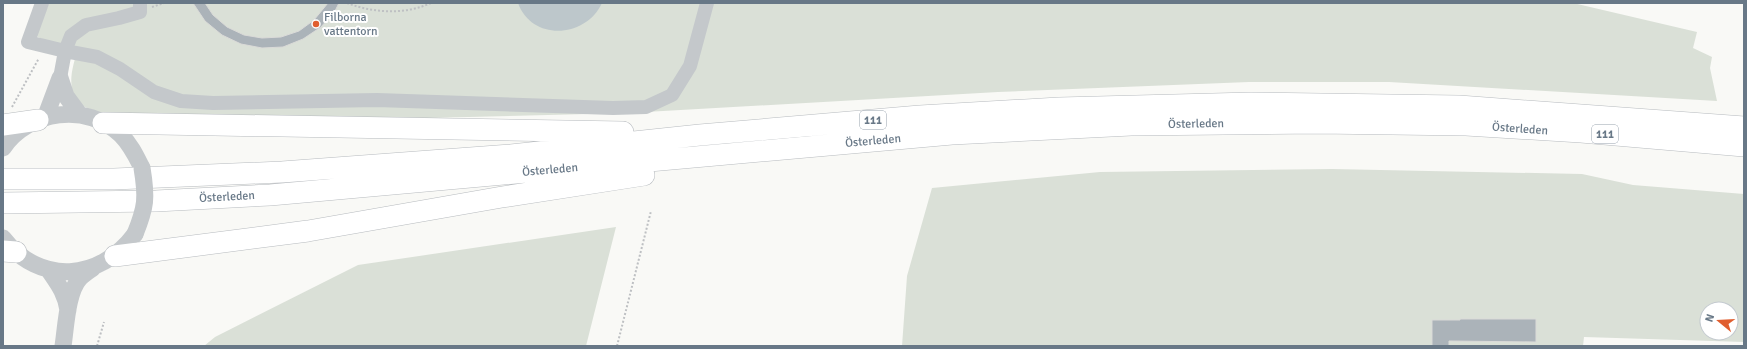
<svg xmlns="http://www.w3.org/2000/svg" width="1747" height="349" font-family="Signika,sans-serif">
  <rect width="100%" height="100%" fill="#f9f9f6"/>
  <path fill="#dae0d7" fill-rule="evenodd" d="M49,3H1573L1697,32L1693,48L1712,57L1710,68L1717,101L1389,82H1249L998,92L628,113L302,121L109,116L77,104C67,82 72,70 78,48L51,43L36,36Z
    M1332,169L1582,174L1633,185L1744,194V342L1584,337L1583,346H902L907,276L932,188L1100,172ZM1707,309H1731V333H1707Z
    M616,227L586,346H204L215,337L358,265Z"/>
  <path fill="#bdc7cb" d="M518,3H602C586,38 532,42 518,3Z"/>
  <path fill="#abb3b9" stroke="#dadad8" d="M193,3H205L213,15L227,27L244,35L262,38L281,37L299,31L314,20L328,3H339L335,11L321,27L303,39L283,47L262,48L241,44L222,35L205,21Z
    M1460,319H1536V342L1449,341V346H1432V320H1460Z"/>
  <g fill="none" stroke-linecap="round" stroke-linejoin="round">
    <defs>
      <path id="primary" d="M103,123L623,132
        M3,125L38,120
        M3,179H114L282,172L511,155L700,135L920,116L1059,108L1251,103L1459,106L1744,127
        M3,203L156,201L270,195L952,134L1131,125L1318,123L1466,125L1581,132L1744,146
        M3,251L16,252
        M115,256L308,231L502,197L644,175"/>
    </defs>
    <use href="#primary" stroke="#b7bbbf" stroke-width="22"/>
    <path stroke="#bec0c3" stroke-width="2" stroke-dasharray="2 2" stroke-linecap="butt" d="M347,3C373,13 405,15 431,3
      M152,7L164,3
      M12,107L39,58
      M97,346L104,322
      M617,346L651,211"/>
    <path stroke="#c4c8cb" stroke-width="14" d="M42,3L28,42L65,51L97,57L120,69L154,92L181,101L213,103L377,100L613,108L646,107L672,95L690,66L707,3
      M60,78L65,51L71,36L86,25L119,18L140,12V3"/>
    <path stroke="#c4c8cb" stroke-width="17" d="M60,78L66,96L80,115
      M45,118L60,78
      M3,148C28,110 88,102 121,135C131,145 136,156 142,168
      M3,238C40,286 100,281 135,234
      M48,269C58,284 65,292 68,310
      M63,346C66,327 67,292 80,278C84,274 89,271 93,268"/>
    <use href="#primary" stroke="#fff" stroke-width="21"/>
    <path stroke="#c4c8cb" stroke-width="17" d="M135,234C146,207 147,198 142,168"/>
  </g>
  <circle fill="#e05e2f" stroke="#fff" stroke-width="1.5" cx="316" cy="24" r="4"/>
  <g text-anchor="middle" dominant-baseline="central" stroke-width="4" stroke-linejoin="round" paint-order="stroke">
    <g fill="#fff" stroke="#95a0ab" stroke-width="1">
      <rect x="860" y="111" width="26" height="18" rx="3"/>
      <rect x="1592" y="125" width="26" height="18" rx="3"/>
    </g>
    <g font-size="11" font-weight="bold" fill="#687887">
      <text x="873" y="120">111</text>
      <text x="1605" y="134">111</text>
    </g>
    <g font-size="12" fill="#687887" stroke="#fff" text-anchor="start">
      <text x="324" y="17">Filborna<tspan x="324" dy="14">vattentorn</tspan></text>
    </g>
    <g font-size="12" fill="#687887" stroke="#fff">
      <text transform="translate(1196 124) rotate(-1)">Österleden</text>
      <text transform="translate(1520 129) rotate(4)">Österleden</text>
      <text transform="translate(873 141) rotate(-5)">Österleden</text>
      <text transform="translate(550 170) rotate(-5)">Österleden</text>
      <text transform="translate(227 197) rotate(-3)">Österleden</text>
    </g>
  </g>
  <rect width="1747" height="349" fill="none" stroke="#687887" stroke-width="8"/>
  <g transform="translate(1719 321) rotate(288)"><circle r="19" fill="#ffffff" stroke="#c3c9cf"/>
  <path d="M0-3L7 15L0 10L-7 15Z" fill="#e05e2f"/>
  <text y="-6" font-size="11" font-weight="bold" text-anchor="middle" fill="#687887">N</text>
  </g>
</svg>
